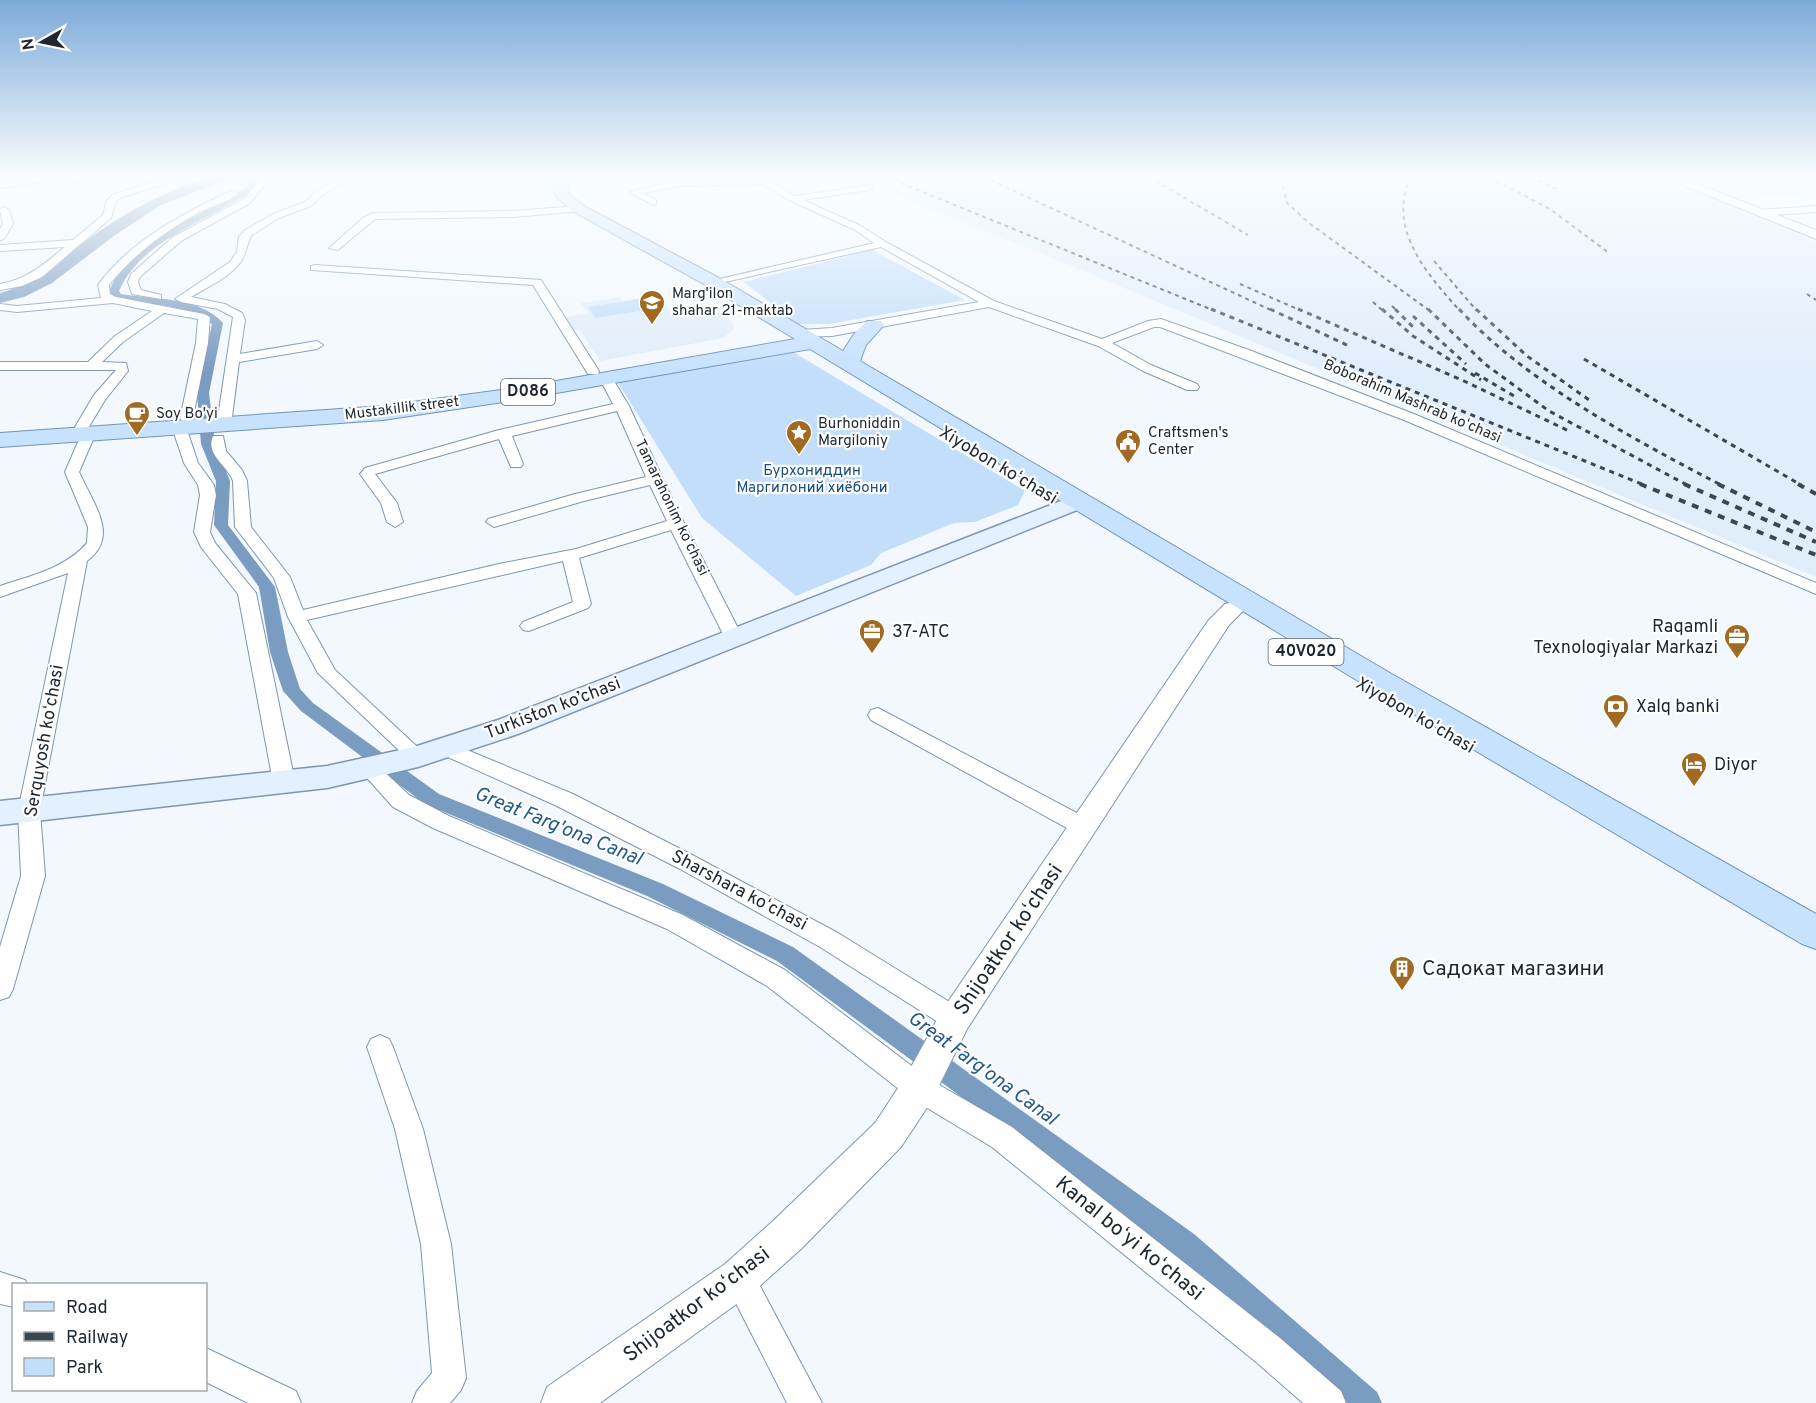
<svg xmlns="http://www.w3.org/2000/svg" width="1816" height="1403" font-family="Overpass,sans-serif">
  <rect width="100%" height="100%" fill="#f2f8fe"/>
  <path fill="#e0edfb" d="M851,177H1816V193L1721,201L1816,242V577L1055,259Z
    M658,296L673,314L719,309L733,323V330L723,338L600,361L580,330H574L565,317L588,313L581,303L620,297L623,301Z"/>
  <path fill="#c2defb" d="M872,250L965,300L829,324H797L744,282Z
    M638,299L646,310L595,318L588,307Z
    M793,352L1025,491L1018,505L975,522L954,523L881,553L871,565L796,596L702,518L617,381Z"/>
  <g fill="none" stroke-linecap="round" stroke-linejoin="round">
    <path fill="#7a9cc0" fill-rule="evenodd" d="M246,177H254L257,181L255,189C212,220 142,238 119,291L121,294C154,300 199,296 223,323L209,393L215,444L230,481L228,525L275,587L288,652L300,689L313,703L439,794L663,884L793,947L1194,1234L1377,1392L1382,1403H1342L1174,1254L777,961L647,896L425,804L301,711L283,691L270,652L259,587L214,525L216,481L201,444L197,393L212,324C184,302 147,306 113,298L109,291C132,238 196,219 241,191L248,186L249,181Z"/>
    <path fill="#7a9cc0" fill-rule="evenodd" d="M208,177H228L226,180L161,205L115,235L52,283L24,297L0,303V293C40,282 68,253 101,230C135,207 169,190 208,177Z"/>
    <defs>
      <path id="minor" d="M38,177H103L99,180L62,184L54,180L0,188V182Z
        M171,177H184L120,198L116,201L111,218L42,277L22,286L0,290V284C28,279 44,264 65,247L0,251V245L73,240L103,215L107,200L114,194Z
        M256,177H264L267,182L250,203L181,241L140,277L138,282L141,290L161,295V299L132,294L128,282L131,274L173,237L244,199L258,182Z
        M342,177H352L323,195L311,206L279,218L253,234C246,241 248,254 239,264C228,278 206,288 191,297L225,304L242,313L245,320L240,354L317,341L323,345L317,349L239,362L232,417L230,420H220L218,417L233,317L218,309L181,302L175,299L230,262L237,252L239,237L245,230L273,214L305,202L317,191Z
        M765,178L794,196L872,185L873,187L869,190L803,200L861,226L886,242L994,301L1102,339L1148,321L1161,319L1249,350L1414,414L1816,583V594L1404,420L1160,327H1154L1112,343L1151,365L1197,384L1199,387L1197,390H1187L1143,371L1098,346L989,307L832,336L797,337V331L801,330L832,328L979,302L881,247L711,285V281L874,243L855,230L787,199L763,184L678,186L643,193L656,200V204L653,205L629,192L678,180Z
        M231,191L239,193C227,203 210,206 196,214C164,232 132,256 109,285L110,294L116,297L204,314L210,317L208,343L192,422L187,423L180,419L196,343L198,319L164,313L123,342L102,362L126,363L128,371L105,400L87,430H77L75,427L94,395L116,370H0V362H88L115,336L152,311L113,303L17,312L0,310V304L17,306L101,298L98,285C131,240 182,214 231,191Z
        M579,206L584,209L582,211L513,217L375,219L338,250L329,248L363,218L373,213L513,211Z
        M1816,206V212L1760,216L1755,213L1760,210Z
        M4,207L9,210L13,224L4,239L0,240V229L3,224L0,209Z
        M315,265L541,280L599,371L598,374H588L533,285L311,270V266Z
        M606,375L611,376L629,406L675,505L743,638L740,642H728L725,638L671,530L579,558L591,604L588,608L529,631L523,630L520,626L523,622L573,602L563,561L307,620L335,670L428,757L425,762L418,764L411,762L318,673L288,617L274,578L235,527L233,481C227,465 205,455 213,436H223L226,451L242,470L247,481L251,527L290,577L303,610L499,564L576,549L667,521L650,485L584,501L494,527L486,522L488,519L575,494L646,477L617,411L512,436L523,464L521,467H511L499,439L375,474L397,503L403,522L395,527L387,522L381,503L360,474L365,468L499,430L613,404L600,379Z
        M184,425L191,429L188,433L198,463L214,485L216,495L210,532L215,543L256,593L295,782L291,787L284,790L277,787L273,782L238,594L201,547L194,532L200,495L198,485L184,463L174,433L179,426Z
        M88,431L95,435L79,472C92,502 121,536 87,561L40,811L45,876L13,989L9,997L0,1000V947L21,876L18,811L68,573L0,597V586C30,576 66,568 87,543L88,527L65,472L81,435Z
        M878,708L1092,821L1095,827L1092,833L1084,835L1076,833L871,720L868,715L871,710Z
        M448,742L573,794L696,857L838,933L964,1011L968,1019L964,1027L955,1030L946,1027L820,947L680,869L557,806L441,754L438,749L441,744Z
        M369,762L376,764L409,795L449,816L683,915L785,970L929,1079L1012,1127L1280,1338L1341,1391L1346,1403H1303L1256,1362L992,1147L909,1097L767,986L667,929L433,828L393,807L359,769L362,764Z
        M380,1035L389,1039L393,1047L423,1129L451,1244L466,1378L461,1390L450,1403H412L417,1391L432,1373L421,1244L395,1129L367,1047L371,1039Z
        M739,1262L750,1267L822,1403H787L723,1278L728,1267Z
        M0,1272L25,1280L27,1284H14V1307L0,1304Z
        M206,1348L296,1391L301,1403H248L206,1382Z"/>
      <path id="tertiary" d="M1663,177H1679L1816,230V239Z
        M1233,602L1241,604L1245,609L1229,625L967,1029L932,1100L901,1147L801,1249L753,1292L600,1403H541L547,1387L725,1264L773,1221L875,1123L906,1076L943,1009L1208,621L1225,604Z"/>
      <path id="secondary" d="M1079,494L1087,496L1090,501L1087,506L518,734L418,767L327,788L0,825V801L327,766L414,747L498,720Z"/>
      <path id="primary" d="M552,177H566L570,195L584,206L721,279L843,351L854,334L867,321H881L884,325L866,345L860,361L1390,673L1816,914V949L1802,944L1368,687L810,349L516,400L383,420L0,447V433L383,406L516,388L795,339L709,287L574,212L556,197Z"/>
    </defs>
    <use href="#minor" stroke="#7e96b0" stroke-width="2"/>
    <use href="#tertiary" stroke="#7e96b0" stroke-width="2"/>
    <use href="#secondary" stroke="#7e96b0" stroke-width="3"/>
    <use href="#primary" stroke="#7394b5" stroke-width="2"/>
    <use href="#minor" fill="#fff" fill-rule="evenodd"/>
    <use href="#tertiary" fill="#fff" fill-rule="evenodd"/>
    <use href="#secondary" fill="#e3f0fe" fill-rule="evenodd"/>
    <use href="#primary" fill="#c7e2fd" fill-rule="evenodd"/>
    <path stroke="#3c4650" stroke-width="2" stroke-dasharray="4 4" stroke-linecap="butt" d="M886,177L1215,311
      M984,177L1273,311
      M1149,177L1248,235
      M1411,177C1386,228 1427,274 1460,311
      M1489,177L1550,209L1609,253
      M1531,177L1558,190
      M1283,186L1287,203L1309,223L1430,311
      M1434,261L1477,311
      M1240,284L1302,311
      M1807,294L1816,300
      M1373,302L1383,311
      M1392,306L1397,311"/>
    <path stroke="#3c4650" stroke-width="3" stroke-dasharray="5 5" stroke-linecap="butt" d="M1211,309L1644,485
      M1270,309L1349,346
      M1298,309L1464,381L1569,431
      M1382,309L1413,336L1481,380
      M1395,309L1415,329
      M1428,309L1485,364L1549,411L1687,485
      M1459,309C1526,382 1633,439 1721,485
      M1476,309L1527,356L1592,402
      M1413,316L1466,364
      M1584,359L1801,485
      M1475,373L1514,396"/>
    <path stroke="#3c4650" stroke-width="4" stroke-dasharray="7 7" stroke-linecap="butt" d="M1640,484L1816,555
      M1684,484L1816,542
      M1718,484L1816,532
      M1798,484L1816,494"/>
  </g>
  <linearGradient id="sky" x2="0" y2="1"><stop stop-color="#7caad8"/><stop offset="0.47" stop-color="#f9fcff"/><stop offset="1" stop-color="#f9fcff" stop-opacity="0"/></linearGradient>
  <rect width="1816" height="373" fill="url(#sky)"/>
  <defs>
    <symbol id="school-pin" viewBox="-11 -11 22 30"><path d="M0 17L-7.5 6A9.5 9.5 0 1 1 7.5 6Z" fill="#a06a23" stroke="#fff"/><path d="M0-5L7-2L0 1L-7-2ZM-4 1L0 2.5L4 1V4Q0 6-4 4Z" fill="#fff"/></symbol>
    <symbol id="cafe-pin" viewBox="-11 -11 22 30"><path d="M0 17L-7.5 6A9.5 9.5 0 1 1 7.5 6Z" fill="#a06a23" stroke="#fff"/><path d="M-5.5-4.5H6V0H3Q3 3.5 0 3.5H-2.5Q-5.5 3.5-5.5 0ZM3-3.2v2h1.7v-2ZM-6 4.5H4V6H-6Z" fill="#fff"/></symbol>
    <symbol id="sight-pin" viewBox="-11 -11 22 30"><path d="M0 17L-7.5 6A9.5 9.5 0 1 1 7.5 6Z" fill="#a06a23" stroke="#fff"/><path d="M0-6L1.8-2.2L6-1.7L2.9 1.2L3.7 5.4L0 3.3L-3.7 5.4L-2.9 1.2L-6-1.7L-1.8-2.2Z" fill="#fff"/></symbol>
    <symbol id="civic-pin" viewBox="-11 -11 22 30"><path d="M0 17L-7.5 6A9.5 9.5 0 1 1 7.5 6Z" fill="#a06a23" stroke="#fff"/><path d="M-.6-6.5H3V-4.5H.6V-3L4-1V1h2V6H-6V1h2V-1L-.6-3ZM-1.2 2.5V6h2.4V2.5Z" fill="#fff"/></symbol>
    <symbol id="office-pin" viewBox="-11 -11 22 30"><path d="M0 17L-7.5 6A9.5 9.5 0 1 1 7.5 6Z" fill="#a06a23" stroke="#fff"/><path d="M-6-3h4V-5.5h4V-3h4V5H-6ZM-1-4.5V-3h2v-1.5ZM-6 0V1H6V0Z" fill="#fff"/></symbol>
    <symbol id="bank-pin" viewBox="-11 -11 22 30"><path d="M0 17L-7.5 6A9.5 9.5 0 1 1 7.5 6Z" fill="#a06a23" stroke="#fff"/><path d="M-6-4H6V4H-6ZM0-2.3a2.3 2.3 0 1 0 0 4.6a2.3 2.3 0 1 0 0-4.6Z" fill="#fff"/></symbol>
    <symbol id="hotel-pin" viewBox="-11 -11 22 30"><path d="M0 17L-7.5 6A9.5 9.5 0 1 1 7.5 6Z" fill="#a06a23" stroke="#fff"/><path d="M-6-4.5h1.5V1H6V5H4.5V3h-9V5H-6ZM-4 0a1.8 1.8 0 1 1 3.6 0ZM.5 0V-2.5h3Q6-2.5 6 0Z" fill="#fff"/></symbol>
    <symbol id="building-pin" viewBox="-11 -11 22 30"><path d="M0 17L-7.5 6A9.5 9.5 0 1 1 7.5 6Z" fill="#a06a23" stroke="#fff"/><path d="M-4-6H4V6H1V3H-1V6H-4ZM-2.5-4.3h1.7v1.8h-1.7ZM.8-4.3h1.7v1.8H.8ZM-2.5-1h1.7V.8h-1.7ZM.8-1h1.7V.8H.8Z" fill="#fff"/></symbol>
  </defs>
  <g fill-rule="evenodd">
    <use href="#school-pin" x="637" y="288" width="30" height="40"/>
    <use href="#cafe-pin" x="122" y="399" width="30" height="40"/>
    <use href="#sight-pin" x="784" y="418" width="30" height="40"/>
    <use href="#civic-pin" x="1113" y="427" width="30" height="40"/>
    <use href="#office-pin" x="857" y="617" width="30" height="40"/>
    <use href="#office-pin" x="1722" y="622" width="30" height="40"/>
    <use href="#bank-pin" x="1601" y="692" width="30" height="40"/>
    <use href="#hotel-pin" x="1679" y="750" width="30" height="40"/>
    <use href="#building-pin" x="1387" y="954" width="30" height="40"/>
  </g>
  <g text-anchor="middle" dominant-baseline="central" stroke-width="4.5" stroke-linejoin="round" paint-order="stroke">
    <g font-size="15" fill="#1d2732" stroke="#fff" text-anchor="start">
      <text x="672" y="294">Marg'ilon<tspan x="672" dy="17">shahar 21-maktab</tspan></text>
      <text x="156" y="414">Soy Bo'yi</text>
      <text x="818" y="424">Burhoniddin<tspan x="818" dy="17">Margiloniy</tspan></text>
      <text x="1148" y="433">Craftsmen's<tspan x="1148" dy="17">Center</tspan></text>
    </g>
    <g font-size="15" fill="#1d2732" stroke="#fff">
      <text transform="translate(1412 402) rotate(23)">Boborahim Mashrab koʻchasi</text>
      <text transform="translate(402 409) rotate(-7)">Mustakillik street</text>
      <text transform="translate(671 508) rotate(64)">Tamarahonim koʻchasi</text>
    </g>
    <g font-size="15" fill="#1d507f" stroke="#fff">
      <text x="812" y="471">Бурхониддин<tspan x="812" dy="17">Маргилоний хиёбони</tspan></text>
    </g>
    <g fill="#fff" stroke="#616870" stroke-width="1.5">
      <rect x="501" y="379" width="54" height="26" rx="4.5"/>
      <rect x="1268.5" y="639" width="75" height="26" rx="4.5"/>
    </g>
    <g font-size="16" font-weight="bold" fill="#1d2732">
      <text x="528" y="392">D086</text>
      <text x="1306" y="652">40V020</text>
    </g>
    <g font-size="18" fill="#1d2732" stroke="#fff">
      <text transform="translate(998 466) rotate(31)">Xiyobon koʻchasi</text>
      <text transform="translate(553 709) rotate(-21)">Turkiston ko’chasi</text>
      <text transform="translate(1415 716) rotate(30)">Xiyobon koʻchasi</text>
      <text transform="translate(45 741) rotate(-80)">Serquyosh koʻchasi</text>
      <text transform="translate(739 891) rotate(28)">Sharshara koʻchasi</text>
    </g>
    <g font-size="18" fill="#1d2732" stroke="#fff" text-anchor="start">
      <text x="1718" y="627" text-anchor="end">Raqamli<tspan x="1718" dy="21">Texnologiyalar Markazi</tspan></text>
      <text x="892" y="632">37-АТС</text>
      <text x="1636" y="707">Xalq banki</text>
      <text x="1714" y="765">Diyor</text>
    </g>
    <g font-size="20" font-style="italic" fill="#265988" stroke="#fff">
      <text transform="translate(558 827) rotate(22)">Great Farg'ona Canal</text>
      <text transform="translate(982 1069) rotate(36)">Great Farg'ona Canal</text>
    </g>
    <g font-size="21" fill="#1d2732" stroke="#fff">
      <text transform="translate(1009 940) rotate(-56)">Shijoatkor koʻchasi</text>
      <text transform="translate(1129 1239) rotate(39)">Kanal boʻyi koʻchasi</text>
      <text transform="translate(697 1305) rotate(-37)">Shijoatkor koʻchasi</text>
    </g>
    <g font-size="21" fill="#1d2732" stroke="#fff" text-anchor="start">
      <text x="1422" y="969">Садокат магазини</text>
    </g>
  </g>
  <rect x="12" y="1283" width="195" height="108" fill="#ffffff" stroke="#a5a9ad" stroke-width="1.5"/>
  <rect x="24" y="1302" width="30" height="9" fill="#c7e2fd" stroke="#a5a9ad" stroke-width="1.5"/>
  <text x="66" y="1313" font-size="18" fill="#1d2732">Road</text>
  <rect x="24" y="1332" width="30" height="9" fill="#3c4650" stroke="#a5a9ad" stroke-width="1.5"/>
  <text x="66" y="1343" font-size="18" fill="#1d2732">Railway</text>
  <rect x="24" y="1358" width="30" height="18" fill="#c2defb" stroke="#a5a9ad" stroke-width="1.5"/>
  <text x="66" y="1373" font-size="18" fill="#1d2732">Park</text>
  <g transform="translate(42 42) rotate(261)" stroke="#ffffff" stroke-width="4.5" paint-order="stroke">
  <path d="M0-4.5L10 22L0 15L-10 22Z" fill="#1d2732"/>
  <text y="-9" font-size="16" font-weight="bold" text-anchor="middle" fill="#1d2732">N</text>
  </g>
</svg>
